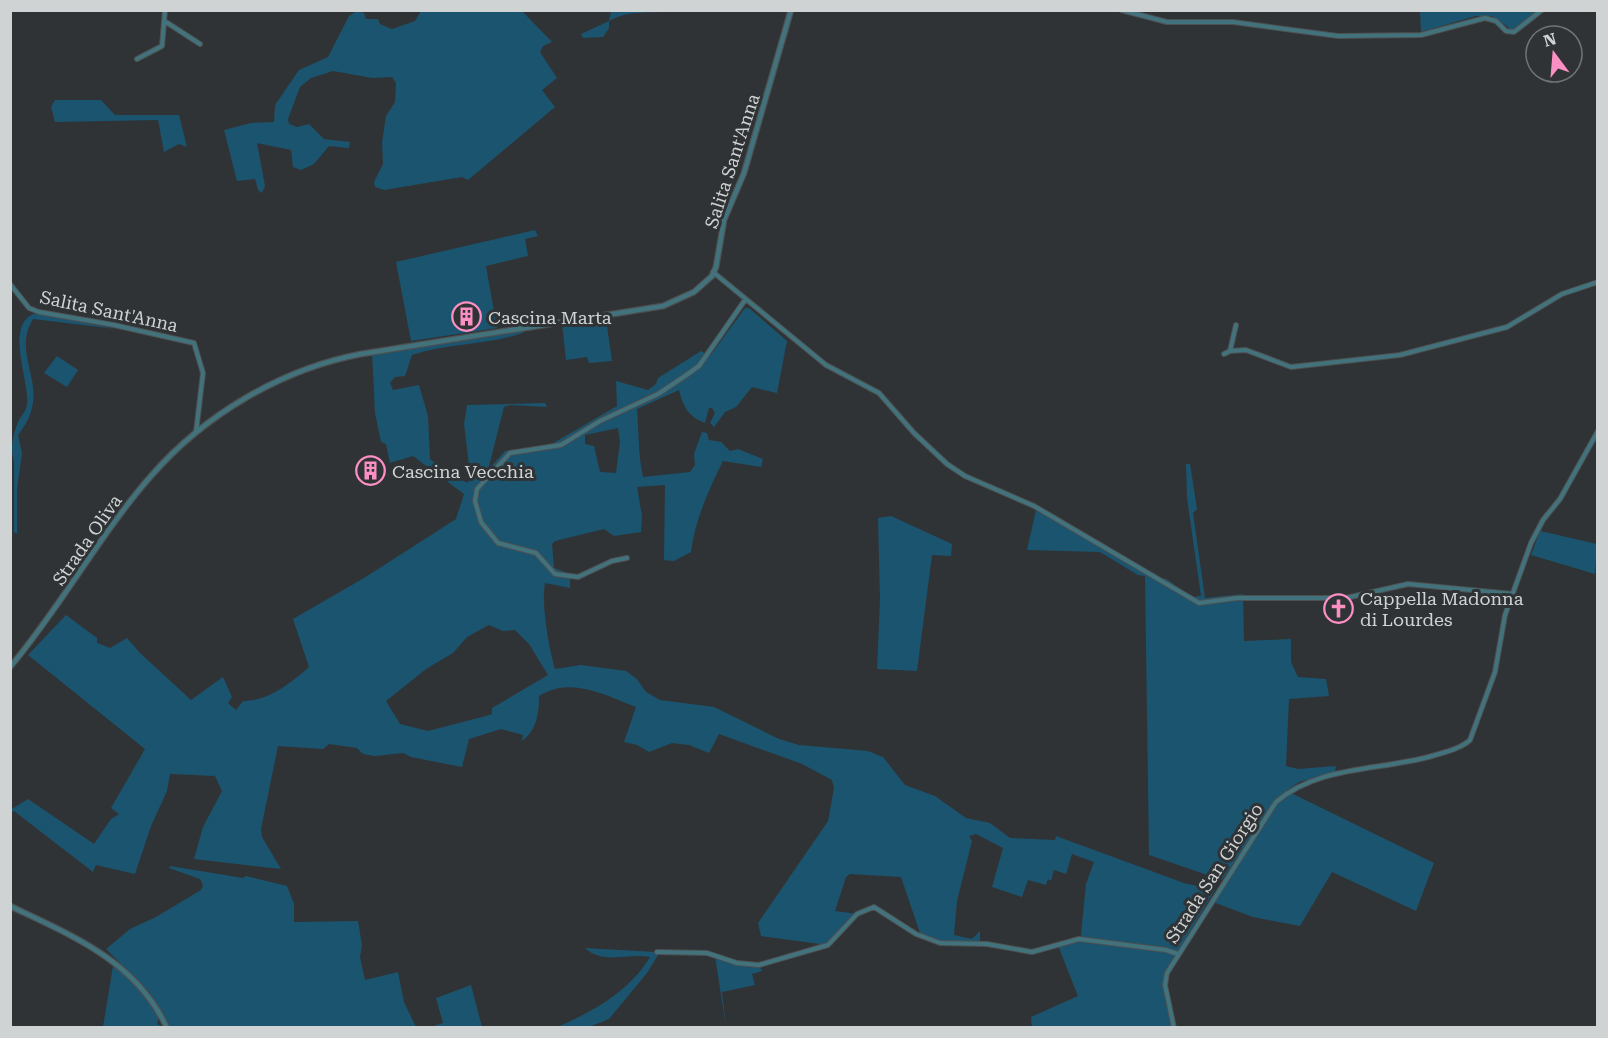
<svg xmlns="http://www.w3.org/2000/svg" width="1608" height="1038" font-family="'Roboto Serif',serif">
  <rect width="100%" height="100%" fill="#303335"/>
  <path fill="#1b546f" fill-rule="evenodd" d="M357,11L364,13L366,19H378L380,24L392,29L415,21L421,11H522L552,42L543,46L540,52L557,78L542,90L555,107L468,180L462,177L384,190L375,187L374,182L383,164L382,142L386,116L395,102L396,83L392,77L372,78L333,71L311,78L300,87L288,119L289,124L297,127L309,124L324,139L350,142L349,148L329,146L314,164L301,170L293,167L291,150L257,143L265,186L262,193L258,190L255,179L237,181L224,130L251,123L274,122L275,105L299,70L328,57L349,16Z
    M618,11V10L675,11C651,14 630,9 609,21V28L603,37L583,38L581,34L609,21L611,12Z
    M1420,11H1538L1518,28L1512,30L1492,16H1476L1421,32Z
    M55,100H101L115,115H179L187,147L179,144L164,152L158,120L55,122L51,107Z
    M535,230L538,236L525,239L528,256L486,266L497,328L411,341L396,262Z
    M745,308H749L787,341L777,393L752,387L736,407L725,412L714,427L710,423L715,413L712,408H709L705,423C689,417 683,407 679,390L637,409C639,433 638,454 643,477L690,472L695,465L694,454L702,432L707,433L709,440L721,442L730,451L738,449L763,459L761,467L723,461C709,489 695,520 691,552L674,561L664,560L665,485L637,487L642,516L641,532L614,536L604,529L555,541L552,544L554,568L570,574V588L545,583C541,604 549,648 555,669L581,665L626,671L637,679L646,692L660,700L714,707L779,739L799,745L868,751L883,757L905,785L935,796L966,818L990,823L1010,838L1055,840L1056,836L1184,883L1215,890L1164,974L1165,1000L1172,1027H1032L1031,1017L1078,996L1059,948L1060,945L1082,940L1081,934L1086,884L1094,862L1072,854L1066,874L1054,870L1051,881L1048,879L1046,885L1028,880L1022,897L992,887L1003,848L976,834L969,836L972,841L957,901L954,935L972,939L980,931V943H940L921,936L901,877L850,874L846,877L835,911L857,914L828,945L761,936L758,923L828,821L834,788L832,780L802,764L719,734L709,753L689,745L672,743L649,752L637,745L624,742L636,707C604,695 571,676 539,696C539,713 537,730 522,741L523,735L501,729L469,739L462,767L411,757L403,753L375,756L363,754L357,748L329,744L323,749L278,746L261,829L262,837L281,869L194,859L203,827L222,791L215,776L170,774L167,791L151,826L135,874L96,865L93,872L14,811L11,812L10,810L28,799L94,844L111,819L119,814L111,808L145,749L28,655L66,615L97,638V643L110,648L127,638L140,653L191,700L223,677L232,697L228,703L236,710L243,701C269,701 291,683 309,667L293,619L364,578L456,519L464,494L413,456L390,463L386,444L381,442L375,413L372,354L525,329L523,333C487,345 448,343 412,355L405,376L395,377L390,383L393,390L419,385L428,416L430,459L451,475L468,483L470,474L464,424L467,405L545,403L547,407L510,405L504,407L488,470L505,451L550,445L617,406L616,381L648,390L656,384L658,378L701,351L710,356ZM618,428L620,442L616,473L600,472L594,446L585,444V435ZM489,625L503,631L515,630L529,644L548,675L492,708V714L486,716L428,731L400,724L386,701L426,669L453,653L467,637Z
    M36,313L116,329L33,319C9,360 56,387 18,435L22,453L17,489V534L14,532V462C10,448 13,433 19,420C22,414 26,412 27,404C30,381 3,323 36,313Z
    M606,319L612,361L589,363L587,357L566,360L562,324Z
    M57,356L78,370L67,387L44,373Z
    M1186,464H1190L1197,509L1193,513L1205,598L1243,594L1244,641L1291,639V662L1298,677L1326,679L1329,696L1289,699L1286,766L1298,769L1336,766L1335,772L1299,782L1277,798L1222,880L1149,855L1145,576L1138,575L1100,552L1027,550L1036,510L1162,584L1165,578L1192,597L1201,596L1187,498Z
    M891,516L952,544L951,556L932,555L917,671L877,669L880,600L878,518Z
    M1540,531L1597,544L1595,574L1531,555Z
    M1289,792L1434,863L1416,911L1332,872L1300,926L1253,917L1213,902L1277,802Z
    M170,866L243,878L246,876L287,886L294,904V922L358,921L362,945L360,957L365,980L398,972L404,1002L416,1027H170L149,992L106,949L130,929L156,917L201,890L203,885L200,879L169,868Z
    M585,948L655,952L658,955L647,973L609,1019L589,1027L555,1028C591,1013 630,991 650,957C628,953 603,965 585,948Z
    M102,956C113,962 155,1003 158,1015C159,1016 158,1023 157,1024L164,1027H103L113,966Z
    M715,956L759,965L762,971L752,974L755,985L722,992L726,1027Z
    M471,985L482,1027H430L443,1023L436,998Z"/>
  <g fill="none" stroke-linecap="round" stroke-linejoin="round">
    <defs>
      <path id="minor" d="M1121,10L1167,22H1233L1338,36L1421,35L1485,18L1496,21L1506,31L1514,32L1542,10
        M166,22L200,44
        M137,59L162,46L165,10
        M713,272L826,365L879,393L914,433L947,464L965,476L1034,506L1199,603L1237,598H1346L1408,584L1513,594
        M10,284L29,308L39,312L114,325L194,343L203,373L196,432
        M1236,325L1230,351L1246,350L1291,367L1400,355L1507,327L1562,294L1598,282
        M1224,354L1230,351
        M627,558L612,561L578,577L555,574L536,553L498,543L481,522L475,501L477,489L510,453L561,445L600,421L658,394L685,376L699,366L745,300
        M657,952L707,953L737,963L759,965L828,945L857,914L874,907L916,934L940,943L987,944L1032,952L1079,939L1166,950L1178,954
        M1174,1028L1165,985L1167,973L1276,802C1319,765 1380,771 1432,756C1445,752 1460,749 1470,740L1495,672L1505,615L1531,543L1543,520L1560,499L1598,431"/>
      <path id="tertiary" d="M10,667C61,607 99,535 151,476C205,414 282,369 361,354L663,306L694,292L712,276L716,267L724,220L744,173L791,10
        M10,906C73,936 136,961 167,1028"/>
    </defs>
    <use href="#minor" stroke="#4d5052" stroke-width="6"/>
    <use href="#tertiary" stroke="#4d5052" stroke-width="7"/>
    <use href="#minor" stroke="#42737c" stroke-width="4"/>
    <use href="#tertiary" stroke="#42737c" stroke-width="4.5"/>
  </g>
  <defs>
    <symbol id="building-ring" viewBox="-11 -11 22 22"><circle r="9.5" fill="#303335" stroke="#fc8fc3" stroke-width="1.5"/><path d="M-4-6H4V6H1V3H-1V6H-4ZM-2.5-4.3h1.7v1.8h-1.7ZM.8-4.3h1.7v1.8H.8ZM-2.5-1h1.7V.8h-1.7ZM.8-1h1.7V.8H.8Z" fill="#fc8fc3"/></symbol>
    <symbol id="church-ring" viewBox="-11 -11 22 22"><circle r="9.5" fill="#303335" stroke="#fc8fc3" stroke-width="1.5"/><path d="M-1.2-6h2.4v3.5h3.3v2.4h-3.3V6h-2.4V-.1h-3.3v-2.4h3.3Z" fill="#fc8fc3"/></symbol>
  </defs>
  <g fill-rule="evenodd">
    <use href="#building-ring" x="450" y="300" width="33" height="33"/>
    <use href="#building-ring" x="354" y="454" width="33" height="33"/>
    <use href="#church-ring" x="1322" y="592" width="33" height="33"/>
  </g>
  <g text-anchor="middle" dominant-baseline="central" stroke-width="6" stroke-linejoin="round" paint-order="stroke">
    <g font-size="18" fill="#d0d3d4" stroke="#303335">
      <text transform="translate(732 161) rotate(-72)">Salita Sant'Anna</text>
      <text transform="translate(109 311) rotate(12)">Salita Sant'Anna</text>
      <text transform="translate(87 540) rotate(-55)">Strada Oliva</text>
      <text transform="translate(1214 873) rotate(-57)">Strada San Giorgio</text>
    </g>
    <g font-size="18" fill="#d0d3d4" stroke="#303335" text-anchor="start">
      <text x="488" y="317">Cascina Marta</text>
      <text x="392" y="471">Cascina Vecchia</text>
      <text x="1360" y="598">Cappella Madonna<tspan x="1360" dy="21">di Lourdes</tspan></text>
    </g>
  </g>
  <rect width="1608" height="1038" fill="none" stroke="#d0d3d4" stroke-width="24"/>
  <g transform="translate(1554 54) rotate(344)"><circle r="28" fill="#303335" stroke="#707375" stroke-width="1.5"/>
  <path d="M0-4.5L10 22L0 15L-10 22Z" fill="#fc8fc3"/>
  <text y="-9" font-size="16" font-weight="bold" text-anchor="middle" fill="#d0d3d4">N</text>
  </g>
</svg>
